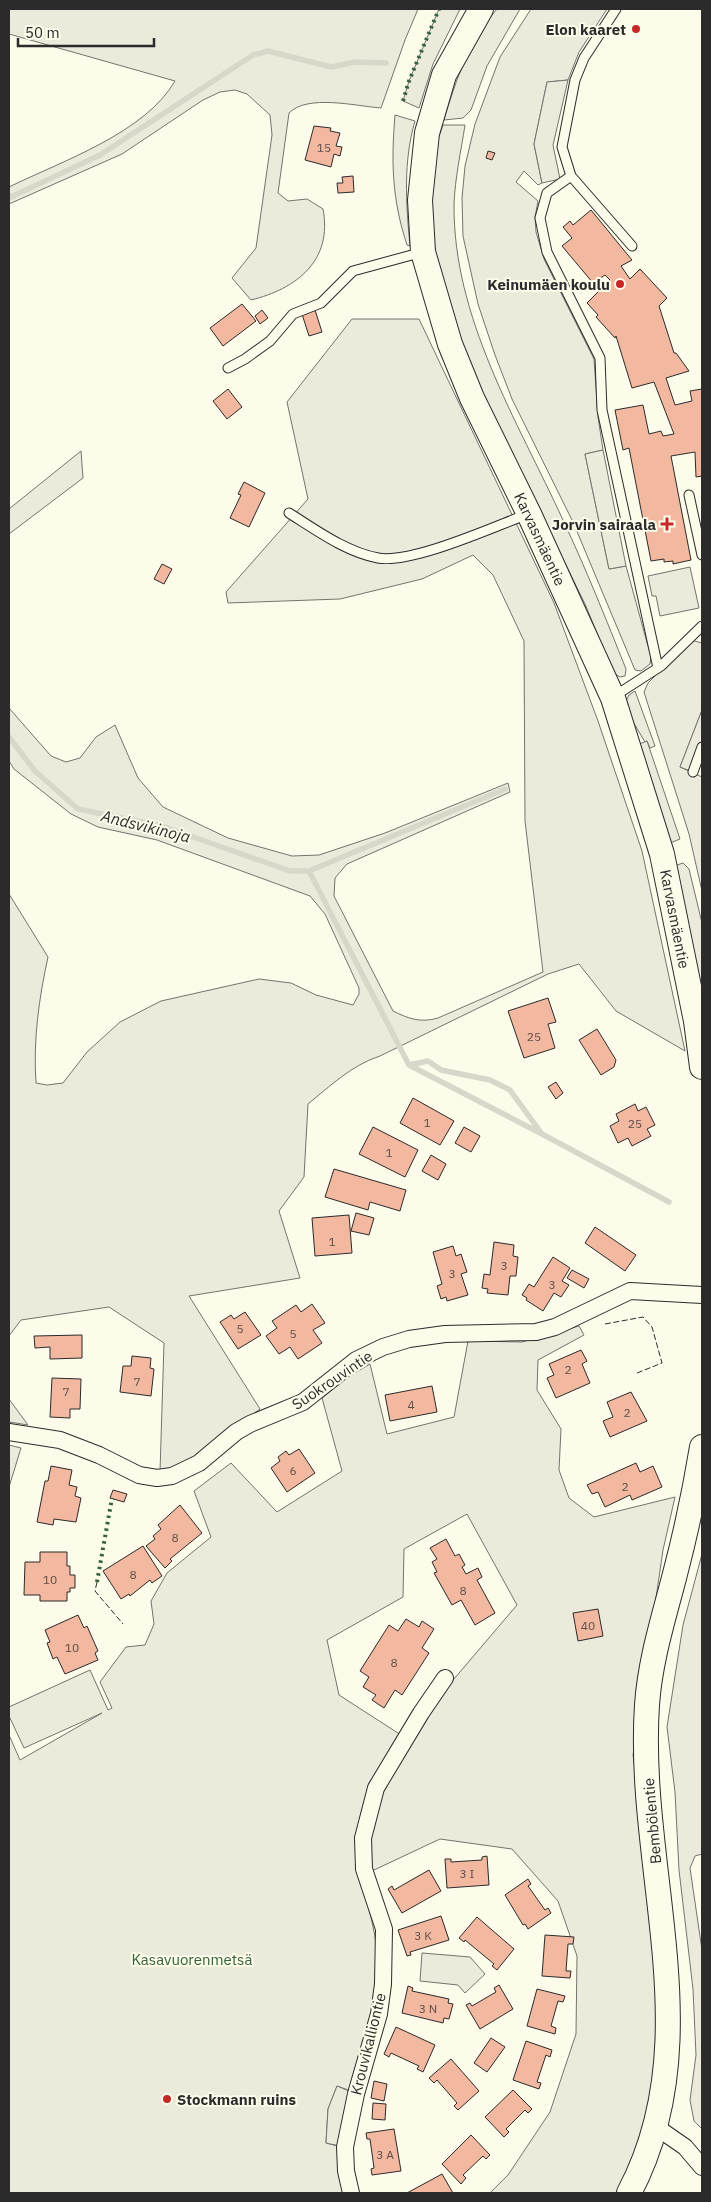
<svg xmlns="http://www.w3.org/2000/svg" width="711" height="2202" font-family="'IBM Plex Sans',sans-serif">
  <rect width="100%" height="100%" fill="#fdfbea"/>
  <path fill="#ecebdb" stroke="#74746e" d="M9,9H418L405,40L381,108C355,106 308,94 289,113L278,193L288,201L307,199L323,209C333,261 296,289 251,300L232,278L256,248L272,135L270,115L247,94L235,90L220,92L203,100L122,154L9,204V187C62,161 145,133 175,81L9,34Z
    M439,9H460L433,64L419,108L403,101L409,81Z
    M497,9H520L487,66L471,110L463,118L444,120C456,79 469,42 497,9Z
    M531,9H607L579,52L568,80L547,82L534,144L542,183L538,185L524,171L516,182L538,201L535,217L536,232L544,259L594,359L598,417L603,450L585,454L609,569L626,566L651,657L650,664L641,671L635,670L573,522L512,399L495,355L478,304L463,236L462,198L465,166L475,124L500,57Z
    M395,115L415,121C403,162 406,204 410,246L407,245C392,199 391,163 395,115Z
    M443,125H465C461,151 455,178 454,204C453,318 517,420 563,520C586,569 606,619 626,669L625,676L620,677L615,674L610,665L585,604L485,399L457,335L438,270L430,211L434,151Z
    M352,319H419L554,603L598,721L642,851L685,1051L616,1011L579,964L548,974L380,1056C352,1065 330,1086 308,1104L304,1177L279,1211L300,1278L189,1296L260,1409L185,1464L160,1472L164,1343L109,1307L21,1320L9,1336V894L48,957C39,998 33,1040 36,1083L47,1085L63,1083L87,1052L120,1022L161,1001L259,979L291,983L316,995L353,1005L359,994V988L325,914L310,896L157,840L98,827L71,814L14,769L9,761V708L51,756L66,762L80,758L96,737L115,725L138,778L163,807L228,838L292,856L319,855L385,833L508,783L510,792L347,864L335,878L334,896L393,1011C409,1019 421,1023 438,1018L543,972L525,821L524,641L493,575L473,555L422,579L340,599L228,603L226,592L308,499L287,402Z
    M81,451L83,478L9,534V509Z
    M691,640L702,643V710L680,767L702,777V891L689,834L644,692L648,683Z
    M635,691L655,746L650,748L647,741L645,742L629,715L625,703L629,695Z
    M683,863L689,869L702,923V1001L674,866Z
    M579,1326L584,1335L538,1360L537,1390L561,1429L559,1470L569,1498L594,1517L675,1497L663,1550L633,1755L663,1985L660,2063L645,2132L616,2193H490L508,2175L550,2112L576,2034L577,1956L558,1901L512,1849L440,1839L374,1870L368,1869V1837L384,1785L448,1686L517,1605L467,1514L404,1549L403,1597L327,1640L339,1695L401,1735C392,1749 381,1763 374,1778C365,1798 354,1837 357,1859C362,1892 376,1923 377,1957C378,1998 365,2053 351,2091L337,2086L328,2109L326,2143L337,2146L343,2193H9V1735L20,1760L102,1713L24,1748L9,1716V1707L90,1670L108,1710L112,1708L100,1682L126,1647L145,1645L154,1624L151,1601L167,1573L211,1537L194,1491L231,1463L277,1512L342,1471L322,1398L348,1377L370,1364L387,1434L454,1417L468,1341L522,1342Z
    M9,1399L28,1425L9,1422Z
    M9,1445L21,1448L9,1487Z
    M702,1554V1854L695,1856L690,1868L702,1950V2129L694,2121L690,2100L696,2055L693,1989L679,1870L675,1792L667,1727L683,1625Z
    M422,1953L470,1957L485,1974L465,1993L458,1985L420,1981Z"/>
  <path fill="#eceadb" stroke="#74746e" d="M568,80L553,145L560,179L542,183L534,144L547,82Z
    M603,450L626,566L609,569L585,454Z
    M690,567L699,608L660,616L656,596H652L648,576Z
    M702,710V747L693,772L680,767Z
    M647,741L680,839L670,843L637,745Z
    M337,2086L356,2094L345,2147L326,2143L328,2109Z"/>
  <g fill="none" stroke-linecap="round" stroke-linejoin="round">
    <path stroke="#d8d7c9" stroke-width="5.5" d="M9,198L100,155L253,55L268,51L331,67L355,62L386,63
      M9,737L35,771L78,809L162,826L290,871H309L505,789
      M309,871L409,1065L428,1061L441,1070L490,1080L510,1090L542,1134L669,1202
      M409,1065L540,1133"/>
  </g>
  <path fill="#f2b8a0" stroke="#2b2b2b" d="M314,126L331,128L330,131L340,133L336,146L342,147L340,156L334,154L331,167L305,160Z
    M488,151L495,153L492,160L486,158Z
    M353,176L354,192L338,193L337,183H343L342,177Z
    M591,210L632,260L621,266L630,279L640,269L667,298L659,306L674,353H676L689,371L666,378L675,405L692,401L690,391L702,389V476L696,477L695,452L671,456L691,560L673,564V561L664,562V559L651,561L629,448L623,450L615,410L643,405L649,434L661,431L663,436L674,434L654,382L632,388L616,336L615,338L596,317L598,315L587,303L610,280L605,275L593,283L562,246L572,238L563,227L570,221L573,225Z
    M242,304L256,321L223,346L210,328Z
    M262,310L268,318L260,324L255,316Z
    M315,310L322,332L309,336L302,314Z
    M228,389L242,407L227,419L213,401Z
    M244,482L265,493L249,527L230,518L241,495L238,494Z
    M162,564L172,569L164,584L154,579Z
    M548,998L556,1022L548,1024L555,1048L524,1058L508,1011Z
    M597,1029L616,1060L614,1067L601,1075L579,1040Z
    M556,1082L563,1093L556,1099L548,1087Z
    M413,1098L454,1121L440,1145L400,1123Z
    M635,1104L638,1111L646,1107L655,1125L647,1129L651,1136L632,1146L628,1138L618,1143L610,1126L619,1121L616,1114Z
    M373,1127L418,1150L405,1177L359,1154Z
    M464,1127L480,1136L471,1152L455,1143Z
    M431,1155L446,1164L438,1180L422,1171Z
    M334,1169L406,1190L400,1211L370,1202L368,1210L325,1197Z
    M356,1213L374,1218L369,1235L351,1231Z
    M349,1215L352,1253L315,1256L312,1218Z
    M595,1227L636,1255L625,1271L585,1243Z
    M494,1242L514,1245L513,1256L518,1257L516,1276H510L508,1295L487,1293L488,1289L482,1288L484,1274L490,1275Z
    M453,1246L456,1256L461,1254L467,1272L461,1274L468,1295L447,1301L446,1297L441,1299L437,1286L442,1284L433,1252Z
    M553,1257L570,1268L562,1281L569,1285L561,1297L554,1293L543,1311L526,1300L527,1298L522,1295L529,1284L534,1287Z
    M572,1270L589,1279L584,1288L567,1278Z
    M312,1304L325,1323L313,1330L322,1343L298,1359L290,1347L279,1354L266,1336L277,1328L272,1321L296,1305L301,1312Z
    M245,1312L261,1335L238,1349L220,1322L231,1315L234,1319Z
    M82,1335V1358L50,1359V1347L35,1348L34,1336Z
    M581,1350L587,1361L582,1364L590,1383L556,1398L547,1378L554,1375L549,1364Z
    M132,1356L151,1358L150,1368L154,1369L151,1396L120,1392L123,1366H131Z
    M52,1378L81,1379L80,1409H70V1418L50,1417Z
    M432,1386L437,1412L390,1421L385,1395Z
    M631,1392L647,1421L610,1437L603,1421L613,1417L607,1402Z
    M299,1449L315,1473L287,1492L271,1468L280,1461L278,1457L286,1451L289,1455Z
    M636,1463L640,1472L653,1466L662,1487L632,1500L630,1495L605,1507L598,1492L592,1494L587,1485Z
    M51,1466L72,1470L69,1485L77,1487L75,1496L81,1498L76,1522L54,1519L53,1525L37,1522L45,1481H48Z
    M113,1490L127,1494L124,1502L110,1498Z
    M180,1505L202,1533L170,1559L172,1561L165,1568L146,1546L155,1539L153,1536L161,1529L158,1525Z
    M446,1539L455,1556L459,1554L465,1565L462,1567L466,1574L478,1568L482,1577L477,1580L495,1613L475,1625L461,1600L452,1605L434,1573L437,1572L432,1562L437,1559L430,1548Z
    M143,1546L162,1576L152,1583L150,1580L130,1596L129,1594L121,1599L103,1571Z
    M40,1552H67V1566H70V1575H75V1588H70V1592H67V1601H40V1595H24L25,1562H40Z
    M598,1609L603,1636L578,1641L573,1613Z
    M78,1615L84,1628L87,1626L98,1651L95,1653L98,1660L65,1674L57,1657L53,1659L47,1643L50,1642L45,1630Z
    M406,1619L419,1627L422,1621L434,1629L422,1648L429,1653L402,1695L395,1690L384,1708L372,1700L376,1695L363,1687L369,1677L360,1671L389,1625L398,1631Z
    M487,1856L489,1885L447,1888L445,1859H451V1862L482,1860V1857Z
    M429,1870L441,1891L402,1913L388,1889L392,1886L394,1890Z
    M528,1879L531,1884L528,1886L545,1910L548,1908L551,1913L528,1929L525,1924L523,1925L505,1895Z
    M441,1916L449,1940L410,1952L411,1955L407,1956L398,1930Z
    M477,1917L514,1949L497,1970L492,1966L494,1964L465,1940L464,1942L459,1938Z
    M545,1935L574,1937L573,1944H568L566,1971H571L570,1978L542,1976Z
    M499,1985L513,2009L480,2029L466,2005L470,2003L472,2006L496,1992L494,1988Z
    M408,1986L413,1988L412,1991L449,1999L448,2003L453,2004L449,2019L444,2018L443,2023L402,2013Z
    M537,1989L565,1996L563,2002L558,2001L551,2026L556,2028L555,2034L527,2026Z
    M396,2027L435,2045L423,2072L417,2069L419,2066L391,2053L389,2057L384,2054Z
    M491,2038L505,2047L487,2072L474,2063Z
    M526,2041L552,2050L550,2057L546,2055L537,2082L541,2083L539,2089L513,2080Z
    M451,2059L479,2091L458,2110L454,2106L457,2103L437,2080L434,2083L429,2078Z
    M374,2081L387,2084L384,2101L371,2098Z
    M513,2090L532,2109L528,2113L525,2110L506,2129L509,2132L504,2137L485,2117Z
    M373,2103L386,2104L385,2120L372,2119Z
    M394,2129L401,2171L372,2175L371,2169L374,2168L370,2139H367L366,2133Z
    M471,2135L490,2155L486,2159L483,2156L463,2175L466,2178L461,2184L442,2164Z
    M442,2174L453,2193H407Z"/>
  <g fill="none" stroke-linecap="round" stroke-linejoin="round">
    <defs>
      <path id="lane" d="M616,9L584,58L575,80L562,147L571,176L632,246
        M571,176L547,193L540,218L547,252L600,358L602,410L658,668
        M228,368L245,359L270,341L293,314L321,303L353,271L423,252
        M689,495L702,555
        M289,513C316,530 346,552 378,558C412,564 493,527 528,514
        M613,697L661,666L702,626
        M693,772L702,747"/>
      <path id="street" d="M9,1432L60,1440L99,1455L139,1475L157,1478L172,1476L199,1463L236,1432L250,1424L303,1402L356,1360L383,1347L409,1339L445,1334L536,1332L555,1327L630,1291L702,1295
        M659,2129L685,2147L702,2167
        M351,2193L346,2171L345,2147L356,2094L379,2014L383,1984L384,1929L364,1869L363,1838L376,1788L421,1713L445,1678"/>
      <path id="secondary" d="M481,9L444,75L427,133L420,200L423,252L450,344L472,398L529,514L613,698L662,854L696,1021L702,1067
        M629,2193C711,2039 636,1870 647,1705C650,1660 664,1617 675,1574C686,1532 695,1490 702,1447"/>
    </defs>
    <use href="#lane" stroke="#2b2b2b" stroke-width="11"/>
    <use href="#street" stroke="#2b2b2b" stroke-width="18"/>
    <use href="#secondary" stroke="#2b2b2b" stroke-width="26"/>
    <use href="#lane" stroke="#fdfbea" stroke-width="9"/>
    <use href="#street" stroke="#fdfbea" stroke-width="16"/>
    <use href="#secondary" stroke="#fdfbea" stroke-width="24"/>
    <path stroke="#34623c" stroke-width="4" stroke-dasharray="2.5 4" stroke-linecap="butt" d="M403,101L409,81L439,9
      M97,1582L112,1498"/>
    <path stroke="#2b2b2b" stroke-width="1" stroke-dasharray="6 2.5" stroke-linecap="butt" d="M605,1324L643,1317L652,1327L662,1363L637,1373
      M97,1582L95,1591L123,1624"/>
  </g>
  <g fill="#c62828" stroke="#fdfbea" stroke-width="2">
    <circle cx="636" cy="29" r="5"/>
    <circle cx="620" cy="284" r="5"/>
    <path d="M664.5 516.5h5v5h5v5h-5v5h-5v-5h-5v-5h5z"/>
    <circle cx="167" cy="2099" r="5"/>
  </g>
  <g text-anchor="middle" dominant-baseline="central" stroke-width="4" stroke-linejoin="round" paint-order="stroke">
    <g font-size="12" fill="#5d4e48">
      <text x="324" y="147">15</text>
      <text x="534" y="1036">25</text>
      <text x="427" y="1122">1</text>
      <text x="635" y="1123">25</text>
      <text x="389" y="1152">1</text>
      <text x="332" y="1241">1</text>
      <text x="504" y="1265">3</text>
      <text x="452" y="1273">3</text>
      <text x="552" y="1284">3</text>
      <text x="240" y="1328">5</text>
      <text x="293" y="1333">5</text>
      <text x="568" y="1369">2</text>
      <text x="137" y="1381">7</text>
      <text x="66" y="1391">7</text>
      <text x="411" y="1404">4</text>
      <text x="627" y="1412">2</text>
      <text x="293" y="1470">6</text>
      <text x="625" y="1486">2</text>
      <text x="175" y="1537">8</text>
      <text x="133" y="1574">8</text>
      <text x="50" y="1579">10</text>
      <text x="463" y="1590">8</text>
      <text x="588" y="1625">40</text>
      <text x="72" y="1647">10</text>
      <text x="394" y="1662">8</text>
      <text x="467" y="1873">3 I</text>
      <text x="423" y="1935">3 K</text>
      <text x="428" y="2008">3 N</text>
      <text x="385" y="2154">3 A</text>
    </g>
    <g font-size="15" font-weight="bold" fill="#2b2b2b" stroke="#fdfbea" text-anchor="end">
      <text x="626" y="29">Elon kaaret</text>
      <text x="610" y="284">Keinumäen koulu</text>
      <text x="656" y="524">Jorvin sairaala</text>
      <text x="177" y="2099" text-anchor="start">Stockmann ruins</text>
    </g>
    <g font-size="15" fill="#2b2b2b" stroke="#fdfbea">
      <text transform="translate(540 539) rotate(65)">Karvasmäentie</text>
      <text transform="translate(675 919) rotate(79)">Karvasmäentie</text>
      <text transform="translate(332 1380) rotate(-34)">Suokrouvintie</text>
      <text transform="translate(652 1821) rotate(-95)">Bembölentie</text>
      <text transform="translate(368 2044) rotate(-76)">Krouvikalliontie</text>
    </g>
    <g font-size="15" fill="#34623c" stroke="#fdfbea">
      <text x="192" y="1959">Kasavuorenmetsä</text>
    </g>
    <g font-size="16" font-style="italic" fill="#2b2b2b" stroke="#fdfbea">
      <text transform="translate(146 826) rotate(14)">Andsvikinoja</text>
    </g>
  </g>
  <rect width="711" height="2202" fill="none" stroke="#2b2b2b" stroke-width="20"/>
  <path d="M18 38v8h136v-8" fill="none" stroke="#2b2b2b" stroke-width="2.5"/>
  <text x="25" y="38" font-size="15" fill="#2b2b2b" stroke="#fdfbea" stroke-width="4" paint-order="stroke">50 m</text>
</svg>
